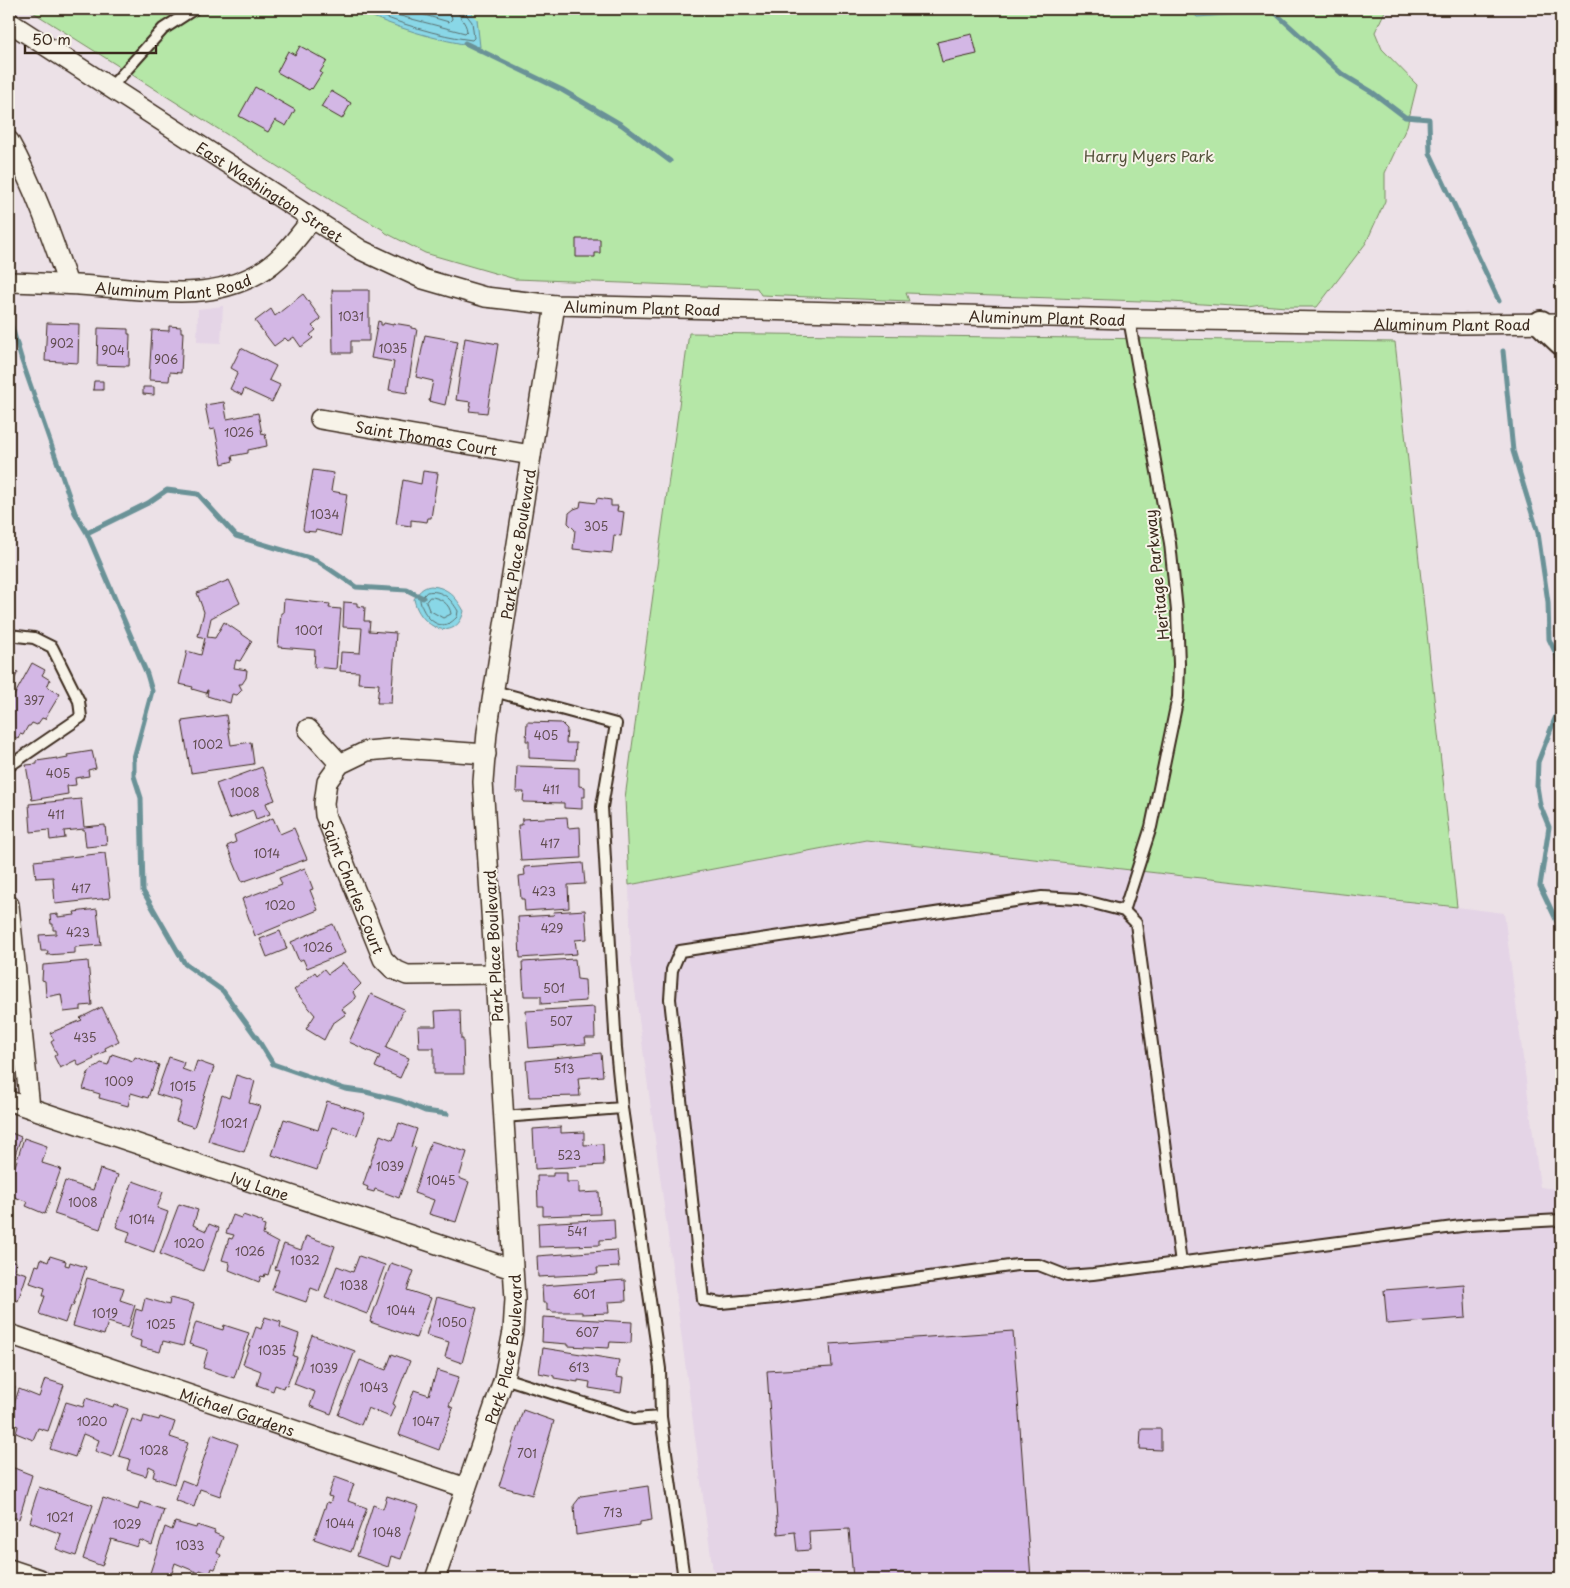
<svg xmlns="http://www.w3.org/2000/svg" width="1570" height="1588" font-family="'Playpen Sans',sans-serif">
  <rect width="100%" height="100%" fill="#ece1e7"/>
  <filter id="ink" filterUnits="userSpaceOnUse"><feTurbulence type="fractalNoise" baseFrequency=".02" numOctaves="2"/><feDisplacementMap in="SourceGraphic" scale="10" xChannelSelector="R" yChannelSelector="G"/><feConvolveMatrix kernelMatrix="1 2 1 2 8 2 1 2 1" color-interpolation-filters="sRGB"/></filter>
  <g filter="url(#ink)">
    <path fill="#e4d4e6" d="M223,306L221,343L197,342L198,309Z
      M866,840L1457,907L1504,913L1540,1187L1561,1190V1579H714L631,960L629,885Z"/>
    <path fill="#b5e7a7" stroke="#788862" d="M28,9H1386L1375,32L1382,49L1417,85L1407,126L1385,173V201L1366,243L1317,307H1286L1261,305L1248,307L1171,302L906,293L909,301L761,295L757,288L515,279L425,253L386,233L382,229L337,204Z
      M689,333L1395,342L1457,907L866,840L629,885L625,798Z"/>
    <path fill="#89d7e7" stroke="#6a9297" d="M355,9H467L477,19L480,47C436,40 395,28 355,9Z
      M1188,9H1316L1197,17Z
      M431,586C448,587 456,597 464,611C456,645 419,627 414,599C419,592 422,587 431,586Z"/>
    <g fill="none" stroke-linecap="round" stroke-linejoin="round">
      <path stroke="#5a6f6e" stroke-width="1" d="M366,9C396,23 439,36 472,40L474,38L472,22L465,13L464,9
        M381,9L389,13L465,33L467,31C466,21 458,18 457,9
        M403,9L449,22L452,19L450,9
        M1195,9L1200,12L1247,9
        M427,592C442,589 451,599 458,611L457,617C454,620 451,623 447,624C434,629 421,611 420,600Z
        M430,597C440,597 450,604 451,614L443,618L429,610L426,602Z"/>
      <path stroke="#6a9297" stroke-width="5" d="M1271,9L1342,74L1372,92L1405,117L1429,119L1430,153L1499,301
        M465,43L562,90L622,125L670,161
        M9,225C11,234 12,242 9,251
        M9,317L22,361L75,513L87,533L147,674L152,691L134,758V776L141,798L143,891L185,964L223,991L257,1038L273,1064L345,1089L366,1092L401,1101L425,1111L447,1114
        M1503,351L1513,451L1538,533L1548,602L1549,639L1557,656L1559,681L1558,711L1538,762L1537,786L1540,805L1549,827L1540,886L1561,930
        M87,533L148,503L167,490L198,494L236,536L316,560L356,587L407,590L423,598"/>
    </g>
    <path fill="#d3b7e5" stroke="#3b2a1e" d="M972,34L977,54L942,62L937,42Z
      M300,46L327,61L320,72L322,73L312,89L311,88L309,90L277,72L288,51L295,55Z
      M255,87L295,110L286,126L275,120L268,132L239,116Z
      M331,91L351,103L342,119L321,107Z
      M576,239H600V253H595V257H576Z
      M332,290H369V341H351V353H333Z
      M303,294L321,319L312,326L316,330L310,335L313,338L301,347L294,337L288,341L285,338L274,346L255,321L271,309L275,316Z
      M378,321L381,322V325H383L384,323L393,325V323L411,326V328L417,329L407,393L389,390L394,362L371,358Z
      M47,323L79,324L78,363L45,361Z
      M169,326L181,327V332H183L181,373L170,372L169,381L149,380L152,330L169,331Z
      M98,328L128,329V334H130L129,366L97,365Z
      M425,335L458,341L445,405L429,401L433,381L416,377Z
      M465,338L498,344L487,413L469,411L471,402L456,400Z
      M241,348L276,366L269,380L280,385L272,402L244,389L242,395L230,389L238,372L231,368Z
      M94,381H103V390H93Z
      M143,387H154V395L143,394Z
      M224,402L227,419L258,413L262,434L265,433L267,446L248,450V453L232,456L233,461L222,464L215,429L210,430L205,405Z
      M313,470L334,473L331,491L347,494L341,536L316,530L315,532L304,531L303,529Z
      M423,471L438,473L431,518H428L427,522L411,520V526L396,524L403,480L421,484Z
      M597,498L611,500V506H618L617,511L624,512L621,536L614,535L612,553L573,549L575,530L568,523L569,513L574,509L580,507L581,501L596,503Z
      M229,580L240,603L211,618L207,637L215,638L224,622L252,641L240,661L236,660L234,668L247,670L246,678L242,684H239L242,690L237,695L232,694L230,703L207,696L208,690H207L206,693L192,689L193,687L179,684L187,651L201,655L205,638L198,636L204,612L197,593Z
      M284,599L330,604L329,608L341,609L336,669L314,667L315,650L278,647L281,613H283Z
      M344,602L357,603V606L365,607L364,621H370L369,631L396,633L391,703H377L379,684L358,683L359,672L340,671L341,652L360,653L362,628L343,627Z
      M32,663L45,670L42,675L50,680L47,687L60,694L45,719L42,718L37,725L32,723L30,726H28L23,735L20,734L18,739L9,733V705Z
      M9,668L18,672L9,689Z
      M226,715L231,745L251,742L254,764L191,773L182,721Z
      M527,722L561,723L567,729L566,743H576L575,760L529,758V741H526Z
      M92,751L96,768L88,770L89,776L75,778L76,785L67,786L68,794L32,800L26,765L37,764V761L57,758V760L68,758L67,755Z
      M517,766L579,768V786L585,787V797H582V809L564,808V803L523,802L524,792H516Z
      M262,767L275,800L266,803L270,814L256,819L253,810L229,819L216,784Z
      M81,799L84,827L105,825L107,845L86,847L84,829L64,831L65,838L50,840L49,830L31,832L29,804Z
      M567,817L568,828L580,827L581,858L521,861L518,825H522V819Z
      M273,818L280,834L294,828L307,859L242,882L227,846L236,842L234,835Z
      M105,853L110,898L55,904L53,877L36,878L34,861Z
      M583,863L585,884L568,885L569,908L525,911L524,899H521L519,876L525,875L524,867Z
      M305,868L313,889L310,890L318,910L255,936L242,899L282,884L279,878Z
      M97,909L101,945L75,947V953L47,955L48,951H41L39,935L56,934V930H53V924H51L50,915L58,914V917L75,915L74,912Z
      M585,910L587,939L575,940L577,954L520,958L518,917L554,915L553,912Z
      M333,924L345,953L307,968L303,959L299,961L291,942Z
      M280,931L287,949L267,957L260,939Z
      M575,959L577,979L585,980L586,1001L541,1004V996H524L522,962Z
      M88,961L92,1005L81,1006V1010L64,1012L61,994L46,997L45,981L42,980L43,965Z
      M343,963L361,984L353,992L356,998L342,1009L346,1014L332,1024L324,1040L306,1029L315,1015L294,990L315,972L317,975L324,969L328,974Z
      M371,994L404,1009L386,1048L409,1058L400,1078L375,1067L380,1056L349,1042Z
      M102,1007L119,1041L105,1048L106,1051L93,1057L94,1059L79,1066L76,1060L60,1068L54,1056L57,1054L51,1042L54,1040L50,1033L82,1020L80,1018Z
      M594,1007L595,1038H585L586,1044L529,1048L526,1011Z
      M452,1010H460L461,1039H463L464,1074H434V1048H419L418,1026H436L435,1011Z
      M601,1053L603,1076L578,1078L580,1096L529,1097L526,1061Z
      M112,1054L133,1061L135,1057L159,1065L148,1098L131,1093L128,1106L99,1098L100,1094L83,1089L88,1073L101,1063L108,1065Z
      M169,1057L184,1062L182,1069L193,1073L197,1061L214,1067L194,1127L176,1121L182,1102L156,1094Z
      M236,1075L255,1081L249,1103L260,1106L244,1152L208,1141L222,1095L229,1098Z
      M327,1101L365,1113L357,1135L333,1127L325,1151H323L317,1170L272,1155L284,1119L318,1130Z
      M399,1123L417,1129L411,1147L416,1148L399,1198L375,1189L374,1192L367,1190L368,1187L363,1185L380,1135L393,1140Z
      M561,1127V1133L584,1132V1145L603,1144L604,1165L535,1169L533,1129Z
      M9,1132L21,1137L9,1173Z
      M24,1138L47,1146L42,1163L61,1169L45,1214L26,1206L28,1202L9,1195V1185Z
      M431,1141L467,1152L459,1178L469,1182L456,1222L429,1214L434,1200L414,1193Z
      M100,1169L118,1175L100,1229L54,1214L65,1181L93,1190Z
      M553,1173H567V1182H579V1193L599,1192L600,1214L543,1216V1206H538L537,1176H553Z
      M133,1181L163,1192L157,1208L168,1212L154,1252L127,1242L130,1232L116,1227Z
      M179,1204L198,1210L193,1225L206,1231L209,1224L219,1228L203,1271L160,1254Z
      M233,1215L241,1218L243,1215L263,1222L262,1225L265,1226L263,1235L278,1243L268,1275L265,1274L264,1277L261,1276L259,1282L229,1270L230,1265L229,1262L222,1260L229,1238L232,1239L234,1235L226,1233Z
      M614,1219L615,1239L600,1240V1245L539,1247L538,1223Z
      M306,1236L335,1246L319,1291L311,1288L306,1302L272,1290L279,1270L275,1269L284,1244L301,1250Z
      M617,1250L619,1267L597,1268L598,1274L538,1277L537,1256Z
      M50,1256L66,1261L65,1265L69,1266L70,1262L86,1267L73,1306H71L65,1323L39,1314L45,1296H43L45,1288L30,1283L36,1265L39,1266L41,1259L48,1262Z
      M359,1256L385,1265L367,1314L325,1298L337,1266L353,1272Z
      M9,1260L16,1262L14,1270L27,1274L18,1301L9,1298Z
      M391,1263L414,1271L407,1290L431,1298L416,1338L370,1322Z
      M87,1278L124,1288L120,1300L135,1305L128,1328L108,1322L104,1335L73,1326Z
      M625,1280L626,1301L608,1302L609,1313L582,1314V1312H552L551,1310L547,1311V1303H543L542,1286Z
      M1464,1284L1466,1318L1387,1324L1384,1290Z
      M437,1297L477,1308L462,1363L445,1357L449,1342L426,1335Z
      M145,1298L169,1305L170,1298L194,1304L183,1346L163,1341L160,1352L140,1347L141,1341L129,1337L136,1309L142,1311Z
      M265,1317L281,1322L280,1327L299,1334L293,1356L297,1357L287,1386L284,1385L283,1388L275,1385L273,1391L257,1385L261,1371L243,1364L256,1327L261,1329Z
      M543,1317L632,1322L631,1343L610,1342L609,1348L568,1346V1344L542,1342Z
      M196,1322L223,1330L224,1325L249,1333L234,1378L203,1368L208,1350L189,1344Z
      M1013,1331L1031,1579H853L849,1529L809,1531L810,1550L797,1551L795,1532L778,1534L767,1371L832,1367L830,1344Z
      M312,1335L355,1351L331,1414L310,1406L315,1392L294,1384Z
      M543,1348L619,1360L616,1377L623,1378L621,1393L589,1388L590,1382L578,1380V1382L554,1378V1376L539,1373Z
      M392,1354L410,1361L393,1404L395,1405L390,1417L368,1408L361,1425L338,1415L360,1360L386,1370Z
      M437,1370L459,1377L449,1406L453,1408L439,1450L399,1435L414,1390L429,1395Z
      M45,1379L64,1385L48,1431L38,1428L33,1440L16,1433L18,1426L9,1423V1419L19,1389L39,1397Z
      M9,1385L15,1387L9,1404Z
      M86,1398L113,1407L114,1404L128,1409L112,1457L95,1451L99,1440L83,1434L75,1457L50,1449L66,1402L83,1407Z
      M523,1410L554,1421L532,1495L499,1486Z
      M144,1416L159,1420L160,1417L175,1422L170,1437L188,1443L174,1484L153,1477L155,1469L149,1466L146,1476L127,1470L130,1459L119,1456L132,1419L142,1423Z
      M1141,1429H1161V1450L1140,1449Z
      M212,1434L238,1444L220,1496L200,1489L194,1507L175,1500L182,1480L195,1485Z
      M9,1466L32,1475L19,1519L9,1516Z
      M335,1477L354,1484L348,1501L367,1508L351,1552L314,1539L327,1502L330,1503L332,1497L328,1496Z
      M648,1486L652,1520L640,1522V1525L576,1535L574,1505L581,1496Z
      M39,1487L93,1505L76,1556L56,1549L61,1534L30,1522L33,1513L31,1512Z
      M387,1496L419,1506L401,1559L391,1556L388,1567L357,1556L373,1505L383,1509Z
      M103,1498L138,1510L140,1502L164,1510L152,1545L140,1540L137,1547L111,1539L102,1566L83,1559Z
      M175,1522L196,1528L197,1525L215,1531L214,1533L223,1537L217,1553L221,1555L215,1569L212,1568L210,1574L200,1570L199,1573L175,1563L170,1579H148L165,1527L172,1530Z"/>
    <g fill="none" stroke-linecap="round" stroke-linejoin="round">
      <defs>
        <path id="service" d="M110,88L163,29L194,9
          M9,635L34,638L52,647L79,701L81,717L9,766
          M494,691L616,724L602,807L616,1049L622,1108L660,1369L661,1417L634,1419L504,1378
          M1124,911L1151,827L1178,697L1179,664L1177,611L1170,543L1129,319
          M503,1117L622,1108
          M1181,1263L1136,923L1124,911L1078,899L1042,897L680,951L672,970L670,999L703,1300L721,1303L775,1298L1017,1265H1039L1067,1276L1093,1274L1469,1225L1561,1220
          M661,1417L684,1579"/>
        <g id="minor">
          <path id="s1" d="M9,22L361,250L423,279L485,297L555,305L1129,319L1460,324L1561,323"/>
          <path d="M9,141C34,186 51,235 68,284"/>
          <path id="s2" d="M9,282C40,283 72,284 104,287C159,291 209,301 259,273C282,260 297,238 312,219"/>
          <path id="s3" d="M320,419L531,455"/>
          <path d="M308,729L340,764"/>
          <path id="s4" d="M486,754L400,748L367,751L340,764L327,782L324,803L325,815L383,959L393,969L407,975L495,974"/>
          <path d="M9,905L30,1108"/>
          <path id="s5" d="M9,1101L512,1269"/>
          <path id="s6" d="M9,1334L466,1488"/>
          <path d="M9,1569L39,1579"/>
          <path id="s7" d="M435,1579L504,1378L513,1331L515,1299L483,782L487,732L555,305"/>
        </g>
        <path id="tertiary" d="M1541,323L1561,342"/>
      </defs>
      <use href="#service" stroke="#3b2a1e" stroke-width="14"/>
      <use href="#minor" stroke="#3b2a1e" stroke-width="22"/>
      <use href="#tertiary" stroke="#3b2a1e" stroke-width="28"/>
      <use href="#service" stroke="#f7f3e8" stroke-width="10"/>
      <use href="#minor" stroke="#f7f3e8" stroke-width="19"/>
      <use href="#tertiary" stroke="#f7f3e8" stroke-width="24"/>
    </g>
  </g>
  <g text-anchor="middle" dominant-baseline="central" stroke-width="4" stroke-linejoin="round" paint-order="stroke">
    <g font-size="12" fill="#614d50">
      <text x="351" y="316">1031</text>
      <text x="62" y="343">902</text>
      <text x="393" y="348">1035</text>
      <text x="113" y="350">904</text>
      <text x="166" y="359">906</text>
      <text x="239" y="432">1026</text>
      <text x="325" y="514">1034</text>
      <text x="596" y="526">305</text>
      <text x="309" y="630">1001</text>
      <text x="34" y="700">397</text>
      <text x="546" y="735">405</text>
      <text x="208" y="744">1002</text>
      <text x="58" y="773">405</text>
      <text x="551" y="789">411</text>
      <text x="245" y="792">1008</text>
      <text x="56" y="814">411</text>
      <text x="550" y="843">417</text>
      <text x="267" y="853">1014</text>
      <text x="81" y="888">417</text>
      <text x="544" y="891">423</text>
      <text x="280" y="905">1020</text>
      <text x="552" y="928">429</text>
      <text x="78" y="932">423</text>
      <text x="318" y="947">1026</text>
      <text x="554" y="988">501</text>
      <text x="561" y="1021">507</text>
      <text x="85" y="1037">435</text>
      <text x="564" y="1068">513</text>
      <text x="119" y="1081">1009</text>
      <text x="183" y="1086">1015</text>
      <text x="234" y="1123">1021</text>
      <text x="569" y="1155">523</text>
      <text x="390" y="1166">1039</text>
      <text x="441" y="1180">1045</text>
      <text x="83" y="1202">1008</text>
      <text x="142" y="1219">1014</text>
      <text x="577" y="1231">541</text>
      <text x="189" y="1243">1020</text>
      <text x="250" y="1251">1026</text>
      <text x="305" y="1260">1032</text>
      <text x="354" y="1285">1038</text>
      <text x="584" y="1294">601</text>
      <text x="401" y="1310">1044</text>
      <text x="105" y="1313">1019</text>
      <text x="452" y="1322">1050</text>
      <text x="161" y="1324">1025</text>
      <text x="587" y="1332">607</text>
      <text x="272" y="1350">1035</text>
      <text x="579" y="1367">613</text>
      <text x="324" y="1368">1039</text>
      <text x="374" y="1387">1043</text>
      <text x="92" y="1421">1020</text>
      <text x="426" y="1421">1047</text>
      <text x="154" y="1450">1028</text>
      <text x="527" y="1453">701</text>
      <text x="613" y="1512">713</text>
      <text x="60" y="1517">1021</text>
      <text x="340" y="1523">1044</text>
      <text x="127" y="1524">1029</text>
      <text x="387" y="1532">1048</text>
      <text x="190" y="1545">1033</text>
    </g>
    <g font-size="15" fill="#535039" stroke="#f7f3e8">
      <text x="1149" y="155">Harry Myers Park</text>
    </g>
    <g font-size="15" fill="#3b2a1e" stroke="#f7f3e8">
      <text stroke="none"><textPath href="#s1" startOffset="311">East Washington Street</textPath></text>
      <text stroke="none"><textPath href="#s2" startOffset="165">Aluminum Plant Road</textPath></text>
      <text stroke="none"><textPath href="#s1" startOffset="710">Aluminum Plant Road</textPath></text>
      <text stroke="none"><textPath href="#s1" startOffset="1115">Aluminum Plant Road</textPath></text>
      <text stroke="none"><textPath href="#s1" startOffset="1520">Aluminum Plant Road</textPath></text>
      <text stroke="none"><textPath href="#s3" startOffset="108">Saint Thomas Court</textPath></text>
      <text stroke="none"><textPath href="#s7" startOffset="1051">Park Place Boulevard</textPath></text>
      <text transform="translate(1156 575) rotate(-96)">Heritage Parkway</text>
      <text stroke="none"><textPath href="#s4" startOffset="282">Saint Charles Court</textPath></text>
      <text transform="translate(493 946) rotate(-93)">Park Place Boulevard</text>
      <text stroke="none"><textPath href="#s5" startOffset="265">Ivy Lane</textPath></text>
      <text stroke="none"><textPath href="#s7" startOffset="241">Park Place Boulevard</textPath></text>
      <text stroke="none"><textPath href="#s6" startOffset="241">Michael Gardens</textPath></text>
    </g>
  </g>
  <rect width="1570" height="1588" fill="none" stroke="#f7f3e8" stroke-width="30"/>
  <rect x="15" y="15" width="1540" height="1558" fill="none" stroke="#3b2a1e" stroke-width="2" filter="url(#ink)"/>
  <path d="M25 45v8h131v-8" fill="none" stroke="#3b2a1e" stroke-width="2.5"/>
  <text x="32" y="45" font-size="15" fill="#3b2a1e" stroke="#f7f3e8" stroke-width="4" paint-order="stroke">50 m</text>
</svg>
